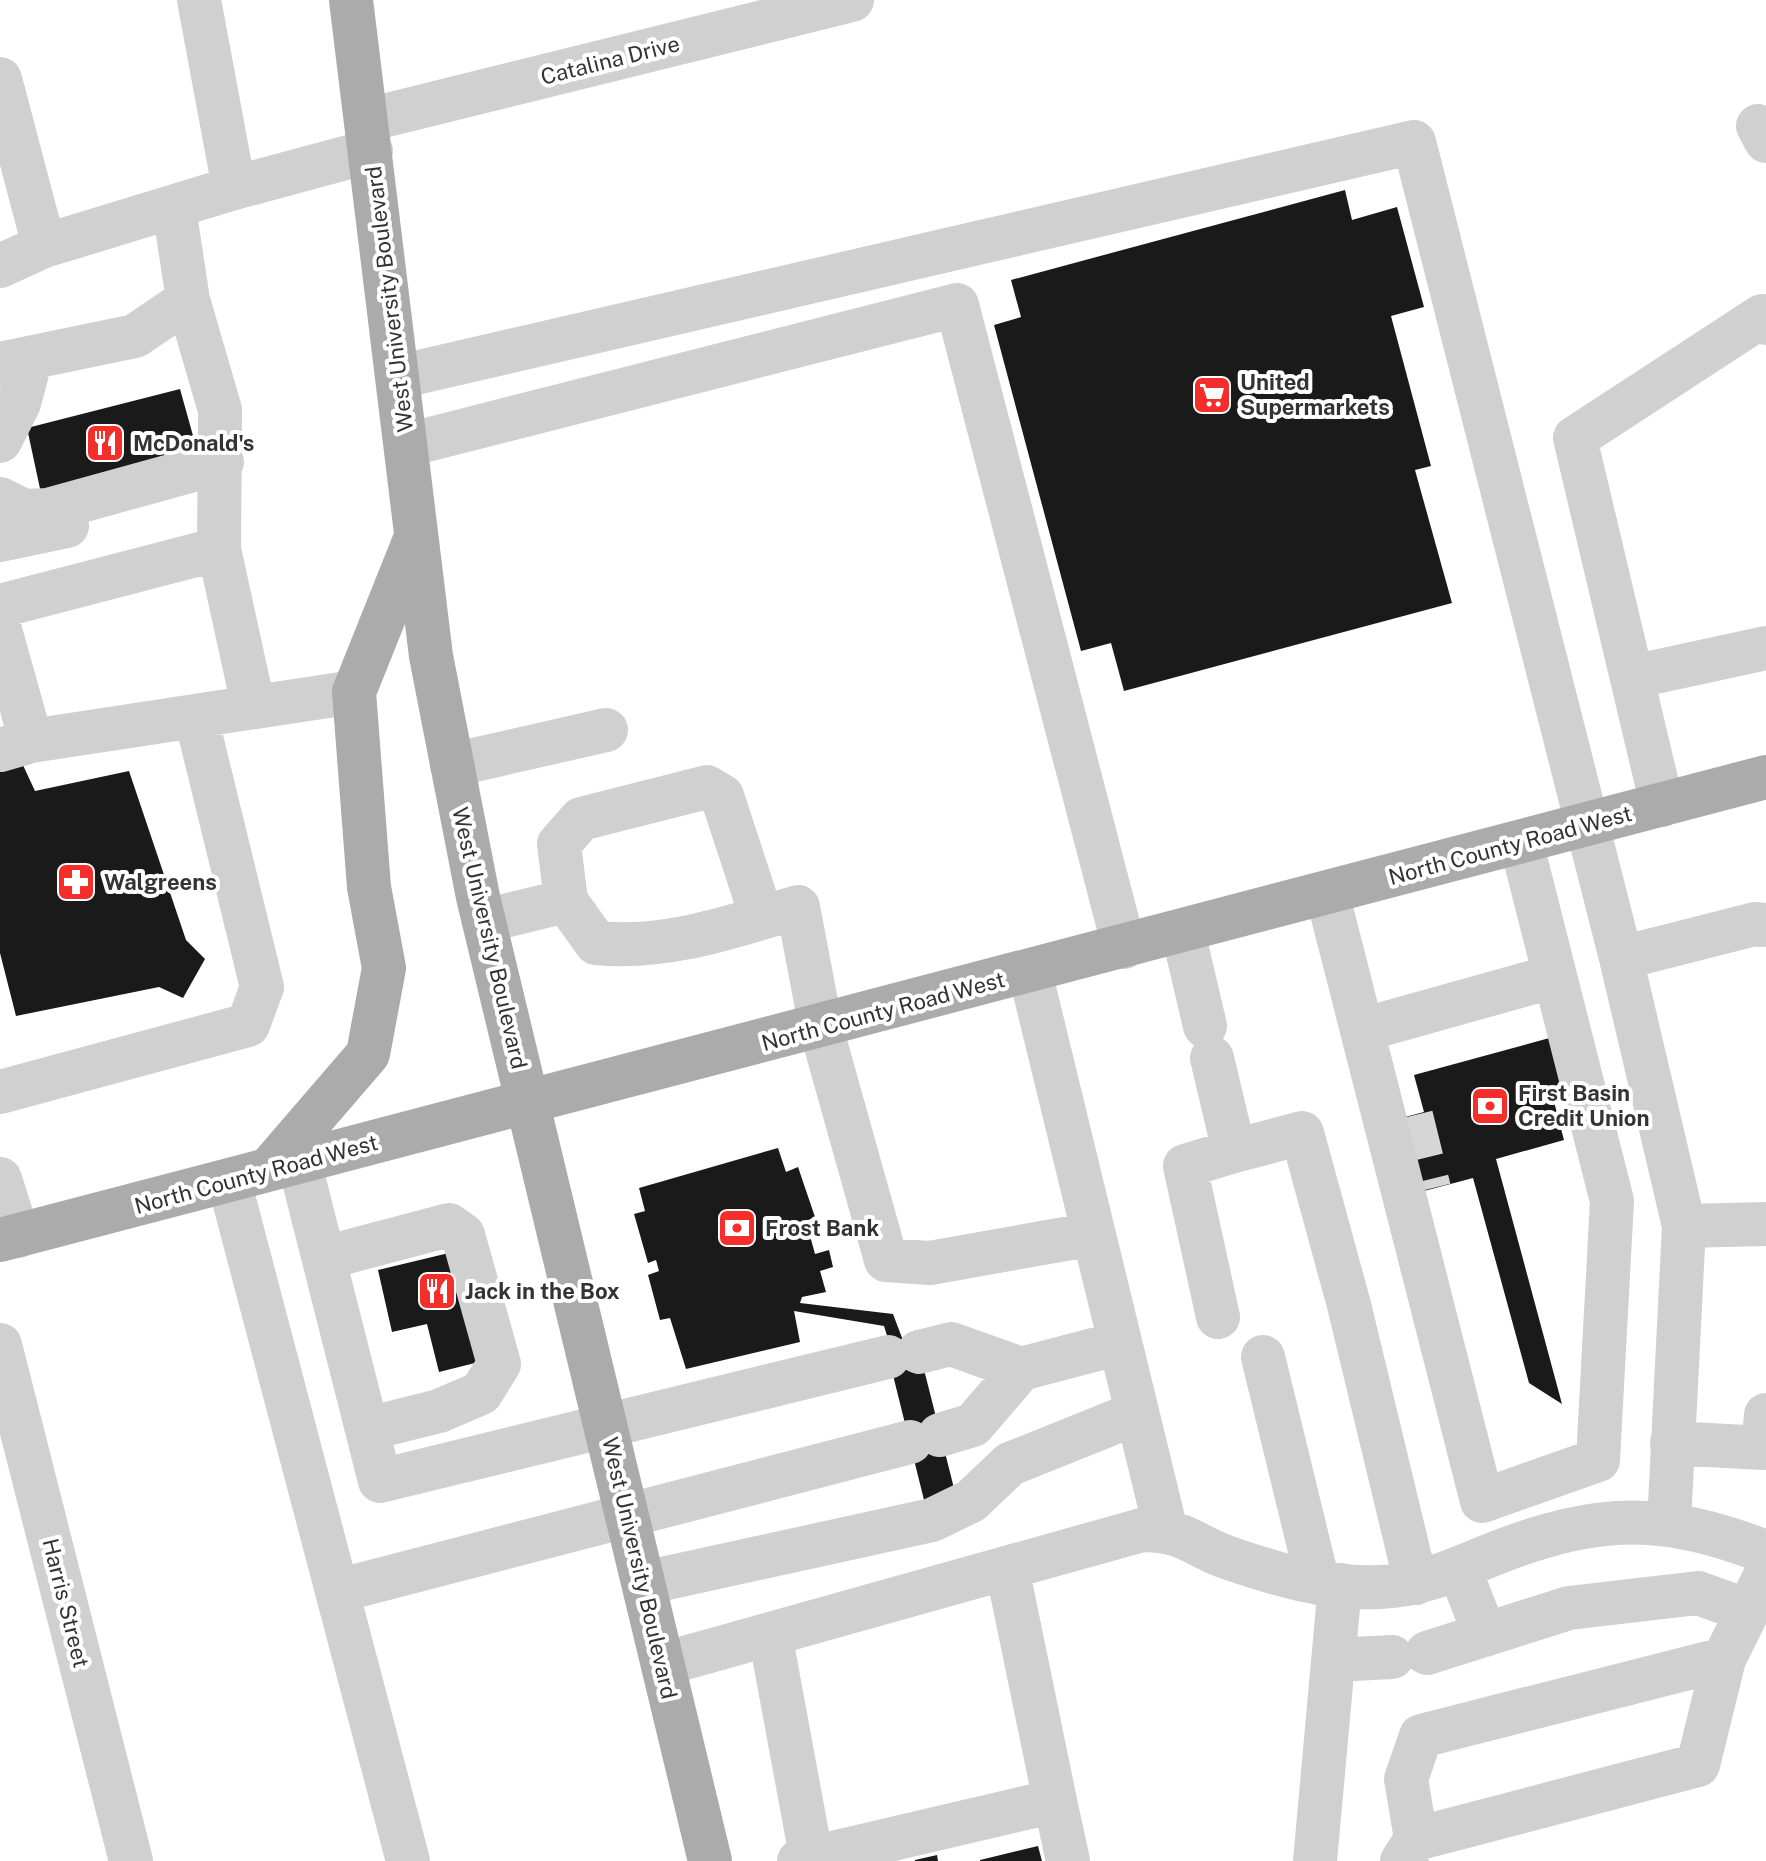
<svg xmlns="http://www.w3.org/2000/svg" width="1766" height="1861" font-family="'Public Sans',sans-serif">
  <rect width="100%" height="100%" fill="#fff"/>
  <path fill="#1a1a1a" d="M1345,190L1352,220L1397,207L1424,307L1391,316L1431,466L1415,470L1452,603L1124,691L1111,643L1081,651L994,325L1021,317L1011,280Z
    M180,389L197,450L42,498L27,428Z
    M22,763L35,791L129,771L186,940L205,959L183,998L159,987L16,1016L0,953V768Z
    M1553,1037L1567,1091L1552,1094L1564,1140L1496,1159L1562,1404L1529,1383L1473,1178L1409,1195L1390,1121L1424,1112L1414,1075Z
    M778,1148L786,1172L798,1167L815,1217L806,1221L815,1254L829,1250L833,1267L820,1271L826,1292L802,1297L800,1303L893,1314L904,1343L916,1338L957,1500L926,1508L886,1347L889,1342L884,1326L794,1311L800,1342L686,1369L670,1318L660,1320L648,1275L659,1271L656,1260L648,1263L634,1214L645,1211L639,1188Z
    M453,1252L479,1362L439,1372L427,1324L392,1332L378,1270Z
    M1038,1846L1042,1861H980V1860Z
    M937,1855L938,1861H915V1860Z"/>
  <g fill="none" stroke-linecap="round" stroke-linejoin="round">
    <path stroke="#d6d6d6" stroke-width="44" stroke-dasharray="44 22" stroke-linecap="butt" d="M1411,1116L1429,1189"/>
    <path stroke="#d0d0d0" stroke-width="44" d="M199,0L234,188
      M0,79L44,246L234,188L371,151
      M367,120L852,0
      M1766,129L1758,126L1766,141
      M174,208L188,300
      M0,266L44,246
      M0,364L135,336L188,300L220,410L219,549
      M398,377L1414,142L1621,958L1684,1226L1669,1524
      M0,441L19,403L31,358
      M407,445L957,305L1124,947
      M0,499L24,511L48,510L222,462
      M0,540L67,526
      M0,606L219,549L253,705
      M0,630L31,741
      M1632,677L1766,648
      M0,750L31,741L354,692
      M452,765L606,730
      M1662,805L1575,438L1762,316L1766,323
      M1327,893L1482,1501L1598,1460L1612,1201L1521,842
      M762,918L722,796L707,787L581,819L559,844L566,901L596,943C666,950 731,927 798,907L821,1028L886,1260L930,1263L1093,1234
      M484,921L566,901
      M1183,932L1205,1026
      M1621,958L1755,924L1766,925
      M1030,972L1166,1531
      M1362,1030L1555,976
      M1212,1058L1234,1151L1302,1133L1349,1305L1416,1583
      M0,1092L248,1025L262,987L196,717
      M299,1161L380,1481L888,1357
      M0,1179L18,1236
      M229,1181L408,1861
      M1684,1226L1766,1224
      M324,1258L449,1225L463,1235L499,1364L481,1393L439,1411L367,1429
      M1218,1317L1185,1166L1234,1151
      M0,1345L131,1861
      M919,1352L951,1344L1021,1369L973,1425L940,1435
      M1263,1357L1318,1583
      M1021,1369L1120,1343
      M1672,1443L1763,1448L1766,1415
      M1007,1568L1055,1801
      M1459,1568L1485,1635
      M644,1583L932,1520L971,1501L1010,1464L1137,1413
      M337,1591L910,1442
      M770,1634L812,1861
      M1427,1653L1569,1608L1698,1593L1748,1611
      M1334,1660L1392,1657
      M663,1664L1142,1530C1187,1531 1189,1543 1226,1557C1275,1574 1328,1590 1380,1587C1422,1586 1458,1568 1496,1553C1599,1513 1663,1512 1766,1552
      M1416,1839L1698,1765L1724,1659L1766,1574
      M799,1861L1055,1801L1068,1861
      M1315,1861L1340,1585
      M1402,1861L1416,1839L1406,1779L1421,1736L1724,1659"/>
    <path stroke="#ababab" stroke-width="44" d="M351,0L431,656L478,897L710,1861
      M269,1169L368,1054L384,968L369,887L354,692L416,537
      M0,1240L1766,777"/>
  </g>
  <defs>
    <symbol id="supermarket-square" viewBox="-11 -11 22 22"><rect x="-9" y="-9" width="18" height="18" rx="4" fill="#f42e2a" stroke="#fff"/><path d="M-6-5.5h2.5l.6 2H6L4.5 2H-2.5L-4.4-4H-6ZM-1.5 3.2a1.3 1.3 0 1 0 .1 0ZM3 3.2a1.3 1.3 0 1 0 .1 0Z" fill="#fff"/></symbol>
    <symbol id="restaurant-square" viewBox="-11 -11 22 22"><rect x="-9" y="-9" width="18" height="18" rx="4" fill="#f42e2a" stroke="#fff"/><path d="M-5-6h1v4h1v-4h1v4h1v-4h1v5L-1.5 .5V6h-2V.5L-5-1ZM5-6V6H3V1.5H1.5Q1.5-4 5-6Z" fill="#fff"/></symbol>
    <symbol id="pharmacy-square" viewBox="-11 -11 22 22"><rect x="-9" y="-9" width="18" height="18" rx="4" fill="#f42e2a" stroke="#fff"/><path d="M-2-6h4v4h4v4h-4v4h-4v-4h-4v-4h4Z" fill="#fff"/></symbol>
    <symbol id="bank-square" viewBox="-11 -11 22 22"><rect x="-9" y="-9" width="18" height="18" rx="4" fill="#f42e2a" stroke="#fff"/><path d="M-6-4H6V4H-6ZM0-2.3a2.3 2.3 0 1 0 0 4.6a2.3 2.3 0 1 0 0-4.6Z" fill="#fff"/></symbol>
  </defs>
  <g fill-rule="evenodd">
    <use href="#supermarket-square" x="1190" y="373" width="44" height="44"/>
    <use href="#restaurant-square" x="83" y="421" width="44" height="44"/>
    <use href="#pharmacy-square" x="54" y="860" width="44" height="44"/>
    <use href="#bank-square" x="1468" y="1084" width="44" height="44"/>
    <use href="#bank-square" x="715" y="1206" width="44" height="44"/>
    <use href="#restaurant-square" x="415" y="1269" width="44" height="44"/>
  </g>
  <g text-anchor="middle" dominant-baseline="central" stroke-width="8" stroke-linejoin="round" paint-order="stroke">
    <g font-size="22" fill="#333" stroke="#fff">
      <text transform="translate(610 60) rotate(-14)">Catalina Drive</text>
      <text transform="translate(389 299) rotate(-97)">West University Boulevard</text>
      <text transform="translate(1510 845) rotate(-15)">North County Road West</text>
      <text transform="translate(490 938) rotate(77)">West University Boulevard</text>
      <text transform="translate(883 1011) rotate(-15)">North County Road West</text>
      <text transform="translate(256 1174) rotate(-15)">North County Road West</text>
      <text transform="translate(640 1568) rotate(77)">West University Boulevard</text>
      <text transform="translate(66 1603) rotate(76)">Harris Street</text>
    </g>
    <g font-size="22" font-weight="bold" fill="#333" stroke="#fff" text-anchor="start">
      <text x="1240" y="382">United<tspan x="1240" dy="25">Supermarkets</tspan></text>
      <text x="133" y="443">McDonald's</text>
      <text x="104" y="882">Walgreens</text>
      <text x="1518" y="1093">First Basin<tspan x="1518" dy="25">Credit Union</tspan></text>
      <text x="765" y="1228">Frost Bank</text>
      <text x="465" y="1291">Jack in the Box</text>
    </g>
  </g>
</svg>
